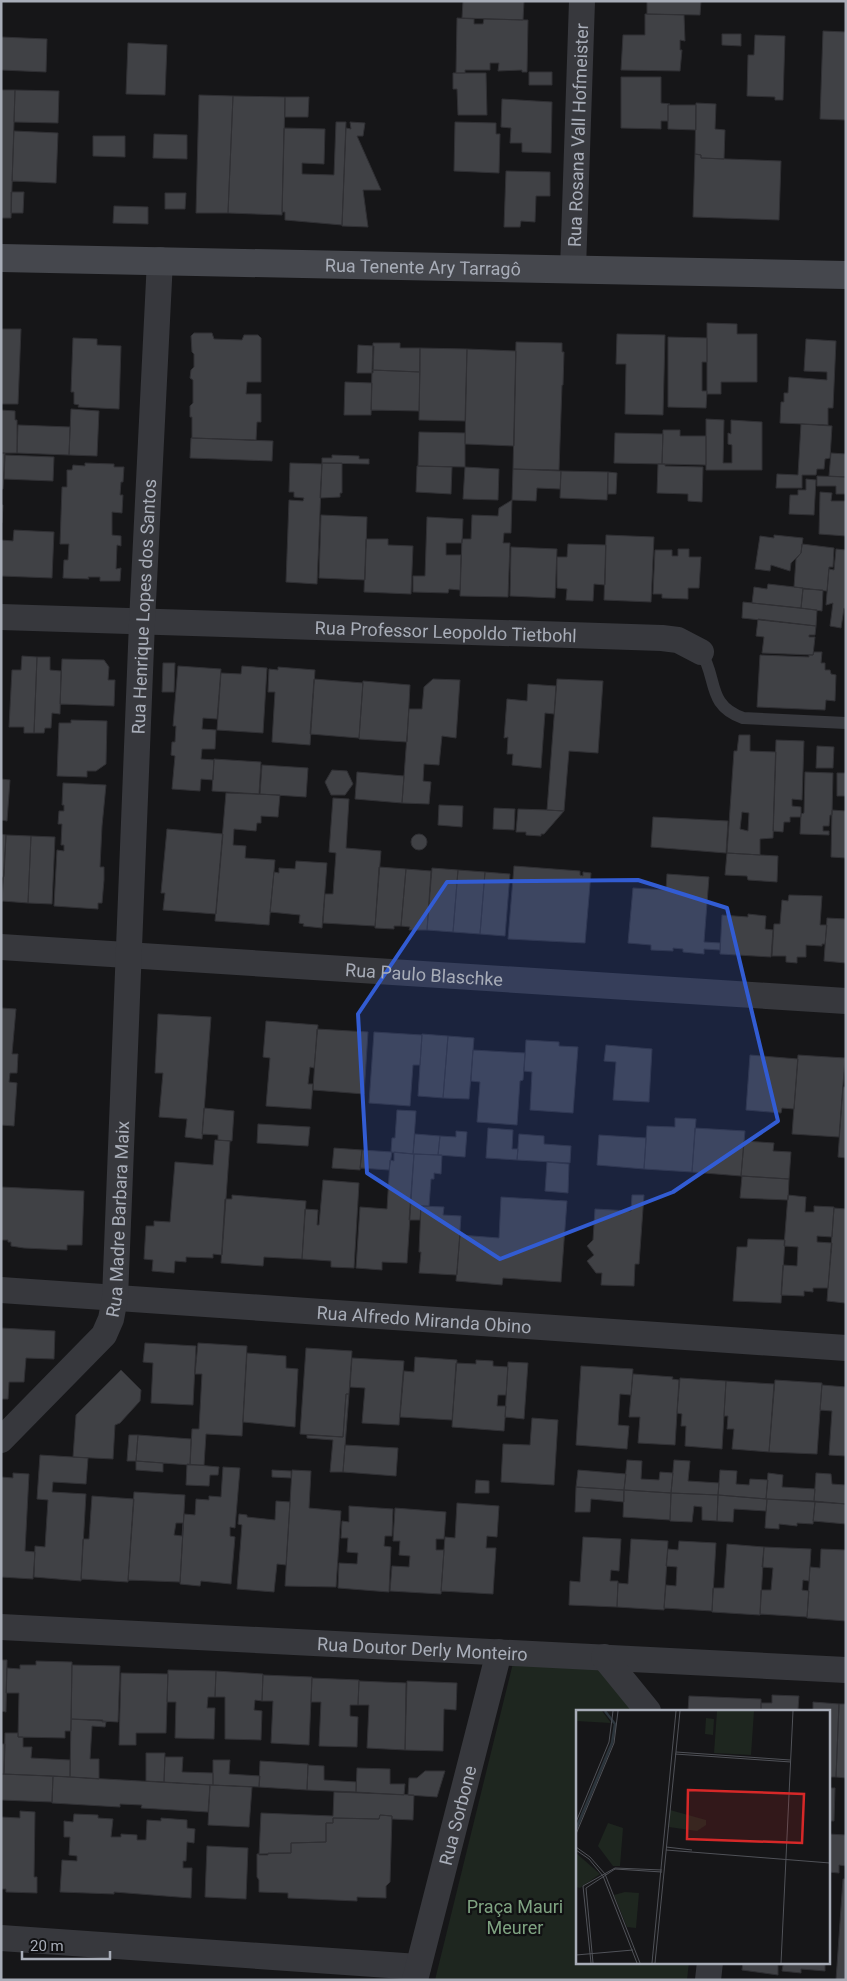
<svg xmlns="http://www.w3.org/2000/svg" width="847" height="1981" font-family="Roboto,sans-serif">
  <rect width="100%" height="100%" fill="#161618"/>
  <path fill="#1e261f" d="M514,1659L598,1663L634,1711H577V1962H689L687,1980H435Z"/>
  <path fill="#404145" stroke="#303034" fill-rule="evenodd" d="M463,1H524L523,20L462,18Z
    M647,1H701L700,15L647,14Z
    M645,14L684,15L685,41L680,40V50H682L680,71L621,70L623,35H645Z
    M457,18L474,19V24H483L484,19L528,20L527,72H522V70L498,71L499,63H490V70H465V73H456Z
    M823,31L846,32V120L820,119Z
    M722,34H741V46L722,45Z
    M755,35L785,36L783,100H775V97L747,96L748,55H754Z
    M1,37L47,39L46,72L1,70Z
    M128,43L167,45L165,95L126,94Z
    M529,72H552V85H529Z
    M453,73H486L487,115H458L457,89H453Z
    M621,77H661V103L670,104L668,105V121H661V129L621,128Z
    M1,90H15L11,218H1Z
    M15,90L59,91L58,123L14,122Z
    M199,95L233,96L228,213H196Z
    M233,96L285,97L282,215L228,213Z
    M285,97H309L308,117H285Z
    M502,99L552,102L551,153L522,152V143H510L511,128L501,127Z
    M696,103L716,104L715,129L725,130L724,159L701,158V155L695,154Z
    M668,105H696V130L668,129Z
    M336,122H346L342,225L285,220V212H282L284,128L325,129L324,164L302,163V174L334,175Z
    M350,122L365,123L363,136H357L381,190H363L368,227L342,226L346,128L351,129Z
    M455,122L496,123V134H500L499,173L454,171Z
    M14,131L58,133L56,183L12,181Z
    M154,134L187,135V159L153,158Z
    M93,136H125V157L93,156Z
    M695,154L701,155V158L781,161L779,220L693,217Z
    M506,171L550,172V196H536L535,222L521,221L520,227H504Z
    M11,192H24L23,213H11Z
    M165,193H186L185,209H165Z
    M114,206L148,207V224L113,223Z
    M707,323L737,324V334H757V382H721V394H707Z
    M1,329H21L18,404H1Z
    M194,333H212L214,339L242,340L244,335H258L261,338V382H247L246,394H261V422H257L256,440L192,438V417H190V406L193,403V380L190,378L191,370L194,367V354L192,352L191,336Z
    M617,334L665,335L663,415L625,414L626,364H616Z
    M668,337L707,338V362H702V391H707L706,408L668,407Z
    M73,338L97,339V345L121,346L119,409L78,407L79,405L74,404V392H71Z
    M806,339L836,341L833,408H828V425L780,423L781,402H784V393H788L789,377L827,380V372L804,371Z
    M516,342L562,343V352H564L563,385H562L559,470L513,469Z
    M373,343H400V348H420V372L372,370Z
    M358,345L374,346L373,373H357Z
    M420,348L467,349L465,421L419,420Z
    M467,349L516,351L514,446L465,444Z
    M372,370L420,372L419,411L371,410Z
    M345,382L372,383L371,415H344Z
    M71,409L99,411L97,456L69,455Z
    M1,410L15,411V420H17V453H1Z
    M706,419L724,420L723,463H732V445L728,444V433L731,434V420L762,422V470H706Z
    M801,424L832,426L830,458L825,459L824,469H817L816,475H802V488H776L777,474L798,475Z
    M18,425L70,427L69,455L17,453Z
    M663,430H680V436H706V465L662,464Z
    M419,432L465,433V467L418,466Z
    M615,433L663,434L662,464L614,463Z
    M191,438L273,441L272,461L190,458Z
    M1,453H5L3,489H1Z
    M831,453L846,454V477L829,476Z
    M5,455L54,457L53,481L4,479Z
    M332,455L359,456V459H369V464L322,463V458H332Z
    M85,463L114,464V467H124L123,482H121L120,495H123L122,513L112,512V535L121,536V546L117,545L116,569L121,568L120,581H100V577H88L89,579L63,578L64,560H68L69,544H60L62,487H67V470H72L73,465L85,466Z
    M290,463L322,464L317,584L286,582L289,500L303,501L304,498L294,497V492H289Z
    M322,463H342V493H340V497L320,498Z
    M658,464H665V466L703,467L702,502L688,501V494L657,493Z
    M417,466L452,467L451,494L416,492Z
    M465,467L499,469L498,500L463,499Z
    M513,469L561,471L560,489L537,488L536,501L512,500Z
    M561,471L608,472L607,500L560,498Z
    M608,472L617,473L616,494H608Z
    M817,476L846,477V494H836V486H817Z
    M806,479L816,480L814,515L789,514L790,495H798V490H806Z
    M820,492L832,493L831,501H846V536L819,534Z
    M512,500L511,533H504L503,543H510L508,597L460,596L462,539H471L472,515L498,516L499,508Z
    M1,505H3L2,523H1Z
    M321,515L367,517L365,580L319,578Z
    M427,517L463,519L462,543H446V555H461L460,590L449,589L448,593L413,592V576H425Z
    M14,530L54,532L52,578L1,576V540L13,541Z
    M606,535L654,537L651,602L604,600Z
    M774,535L803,538L801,553L791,563L790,571L771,565L770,571L755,569L760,536L774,538Z
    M366,539H388V545L413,546L411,594L364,592Z
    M568,544L606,545L605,585L594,584L593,601L566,600L567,589L557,588V557H567Z
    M802,544L834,548L833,567H829L827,591L794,587L796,559L801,553Z
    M511,547L557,549L555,598L510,596Z
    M678,549H689V557H701L699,588H688V599L662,598V594H653L655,550H672V556H678Z
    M836,549L846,550V609L844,608L841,628L830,626L833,603L826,605L829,569L834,570Z
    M768,584L803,588L801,608L752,603L754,587L767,589Z
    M803,589L823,590L822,611L801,608Z
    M743,602L817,610L816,626L742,618Z
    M758,619L816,626L815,635H809V637H815L813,655L762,653L764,637L756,636Z
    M814,652H822L821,663H825V670H830L831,674L836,675L835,701L826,700L825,710L757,707L760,655L809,657V655H813Z
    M22,656L37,657L34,733H24V727H9L12,670H21Z
    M37,657H50V670L61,671L60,714L52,713L51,728H45L44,733H34Z
    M62,659L104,660L109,667L108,680H115L114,706L60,704Z
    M163,663H175L174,692H162Z
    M178,666L221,669L217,719L203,718L202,729L216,730L215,749H202L201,759L214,760L213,780L201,779L200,791L172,789L175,756L171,755L172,742H175L176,726H173Z
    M242,666L267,668L263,733L217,730L221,673L241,674Z
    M278,667L315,670L310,745L272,742L275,692H268L269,669L278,670Z
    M314,679L363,683L359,738L310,734Z
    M433,679L460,680L456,738L442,736L439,765L424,764L423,781L431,782L429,804L402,803L409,709H422L424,687Z
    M557,679L603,681L598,753L569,751L564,811L547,810Z
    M363,681L410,685L407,742L359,739Z
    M528,684L556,686L554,714L545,713L541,768L512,765L513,754H507L508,737L504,738L507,699L527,701Z
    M71,720L107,721L106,764L96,771H87V777L57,776L59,723H71Z
    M739,735H750V751L776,752L773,838L760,839V855L727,853L734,751H737ZM742,812L749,813L748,831L740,829Z
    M776,740L804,741L802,800L792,799V806L801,807V817H790V822H784L783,832L773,831Z
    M817,746L834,747L833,768H816Z
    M214,759L261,762L259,794L212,791Z
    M262,765L308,768L306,797L260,794Z
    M332,770L347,771L353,784L345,795H331L325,782Z
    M357,772L404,776L402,803L355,799Z
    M805,772L833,773L832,815H830L829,826H823V831H829V835L800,834L801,814L804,813Z
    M837,773H846V796H837Z
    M1,779L10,780L7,821L1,820Z
    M63,783L106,785L102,826L100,867H104V880L102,903H98V909L54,906L57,850L64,851V845H61L62,824H58L59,811H64V805H62Z
    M226,793L280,795L278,817L261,816V823H257L256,831L234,829L233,845L246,846L245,858L275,860L269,925L215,921Z
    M333,798L349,799L346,848L381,851L375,926L323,923L325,894H333L336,853L329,852Z
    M439,805L463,806L462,827L438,825Z
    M494,808L515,809L514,830L493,829Z
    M518,809L547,810L564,811L544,834H541V836L526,835V832H516Z
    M832,810L846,811V858L831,857Z
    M653,817L728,821L726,853L651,847Z
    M167,829L223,834L216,914L163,910L165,893H161Z
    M411 842a8 8 0 1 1 16 0a8 8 0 1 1-16 0Z
    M1,834L6,835L4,877H1Z
    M6,835L31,836L28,903L2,901Z
    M31,836L55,837L52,904L28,903Z
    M727,853L778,856L777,882L748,880L747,876L725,875Z
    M296,861L327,863L322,928L303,926L304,924L299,923L300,915L270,912L274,872L279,873V868L295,869Z
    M514,866L580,871V875L583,876V872L591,873L585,943L508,939Z
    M379,867L406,869L401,926H394V929L375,928Z
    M432,868L458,870L453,932L427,930Z
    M406,869L431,871L427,930H409L410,927L401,926Z
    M458,870L485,872L480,934L453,932Z
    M485,872L510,874L505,936L480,934Z
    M667,874L709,877L704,942L720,943V950L704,949V954L683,952V949L673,948V951L651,950V945L628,943L633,888L666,890Z
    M789,895L822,896L820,925H827L825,944H822V946L806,945V957H797V963L786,962V956H772L774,924H780L782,900L788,901Z
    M748,914L766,916L765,929L773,930L771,957L720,954L722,915L748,917Z
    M827,918L846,919V963L824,961Z
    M1,1008L16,1009L12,1054H18L17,1073H10L9,1082L17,1083L14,1126L1,1125Z
    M158,1014L211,1017L202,1139L185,1137L187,1119L159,1117L163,1073H155Z
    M266,1021L318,1025L314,1068L310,1067L308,1084H313L311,1109L266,1106L270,1058L263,1057Z
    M317,1029L368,1032L364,1094L313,1090Z
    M374,1032L422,1035L420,1065H413L410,1106L369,1103Z
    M422,1034L448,1036L443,1098L418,1096Z
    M448,1036L474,1038L469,1099L443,1098Z
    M526,1040L559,1042V1046L578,1047L573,1113L530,1110L532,1072L524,1071Z
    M606,1045L652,1049L649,1102L613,1100L616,1062L604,1061Z
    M473,1050L525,1053L523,1080L520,1081L517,1125L477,1122L480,1082L471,1081Z
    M750,1055L798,1059L794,1109L782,1108L781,1113L746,1110Z
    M798,1055L845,1058L839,1137L792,1134Z
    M843,1087H846V1158L838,1157Z
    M204,1108L234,1111L232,1141L218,1140V1135L202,1134Z
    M397,1110L416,1111L413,1154L391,1152L392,1138H395Z
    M675,1118L696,1119L692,1172L644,1169L647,1126L675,1127Z
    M258,1124L310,1127L308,1146L257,1143Z
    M488,1128L513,1130L512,1149H518L517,1160L486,1158Z
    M695,1128L745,1131L741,1176L692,1172Z
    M456,1131L467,1132L465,1157L438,1155L440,1136L456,1137Z
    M415,1134L440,1136L438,1155L413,1154Z
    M519,1134L544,1136V1144L571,1146L570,1163L517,1160Z
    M599,1135L646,1138L644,1169L597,1165Z
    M215,1140L230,1141L222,1255L213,1254V1258L186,1257V1262L175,1261L174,1273L152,1271L153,1260L144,1259L146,1226H154V1221L170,1222L175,1162L213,1165Z
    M744,1141L774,1143L773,1151L791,1152L789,1179L741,1176Z
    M334,1148L362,1150L360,1170L332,1168Z
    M362,1150L392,1152L389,1170L360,1168Z
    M394,1152L414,1154L407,1263L382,1262V1270L356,1268L360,1207L387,1209L390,1160L394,1161Z
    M414,1154L442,1155L441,1174L434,1173V1179H431L429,1206H421L420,1220H409Z
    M547,1162L569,1164L568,1193L545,1191Z
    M742,1176L789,1179L788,1200L740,1198Z
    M323,1180L359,1183L354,1268L331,1267V1261L302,1259L305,1209L318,1210L317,1225H319Z
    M1,1187L84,1191L82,1245H67V1250L24,1248L11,1246V1242H8V1240H1Z
    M232,1195L306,1201L302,1259L264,1257L263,1266L221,1263L225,1199H232Z
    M632,1195H644L639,1264H635L634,1286L601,1285L602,1273H596L587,1261L594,1255L587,1246L593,1240L595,1209L631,1211Z
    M788,1195L806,1197L805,1212H814V1206L834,1207L832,1237L817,1236V1242L832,1243L828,1288H813V1292L804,1291V1296L781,1295L783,1265L797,1266L798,1247L784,1246Z
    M501,1197L567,1201L561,1282L503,1278L502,1285L456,1281L460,1235L499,1238Z
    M421,1206L444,1207L443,1215L461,1216L457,1275L419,1273L421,1252H419Z
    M834,1208L846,1209L845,1303L827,1301Z
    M748,1239L785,1240L781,1303L733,1301L737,1247H747Z
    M1,1328L55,1331L54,1359L26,1358L24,1382H9L8,1399H1Z
    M145,1343L196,1346L193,1405L151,1403L153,1363L143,1362Z
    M198,1343L247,1346L242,1436L206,1434L204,1465H190L192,1429H199L202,1374H195Z
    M306,1348L352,1351L349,1394H346L343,1437L300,1434Z
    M247,1353L286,1356V1368L298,1369L295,1427L243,1422Z
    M415,1357L457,1360L452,1420L400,1417L404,1371L414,1372Z
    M352,1358L404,1361L399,1425L362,1423L365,1388L350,1387Z
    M476,1360L493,1361V1366L508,1367L506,1395H498L497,1406H506L504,1431L452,1427L456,1363L476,1364Z
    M508,1362L528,1363L524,1419L505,1417Z
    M581,1366L633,1369L631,1395L620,1394L618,1425L629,1426L627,1449L576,1445Z
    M121,1370L141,1390L140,1401L120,1423L115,1425L113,1459L73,1457L76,1415Z
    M633,1374L673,1377L672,1379L679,1380L675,1445L638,1443L640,1417H629Z
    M680,1378L726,1381L722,1449L685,1446L686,1426H681L682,1414L677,1413Z
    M775,1380L822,1383L817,1454L769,1452Z
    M726,1381L774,1384L769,1452L732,1449L734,1429H727L728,1416H724Z
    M822,1385L846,1387V1456L829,1455L832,1411L820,1410Z
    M346,1394H349L343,1472H330L333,1440L307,1438V1435L343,1437Z
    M532,1418L558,1420L554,1485L501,1482L503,1444L530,1445Z
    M129,1435H138L136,1461H127Z
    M138,1435L191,1439L190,1465L136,1461Z
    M345,1445L398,1448L396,1476L343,1472Z
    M40,1455L88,1458L86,1484L53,1482L52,1492L86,1494L81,1581L34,1577L35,1546L45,1547L48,1500L37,1499Z
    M627,1460L642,1461L641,1479L659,1480L660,1472L673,1473L671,1493L624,1490Z
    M674,1460L690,1461L688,1481L719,1483L718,1495L671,1493Z
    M136,1461L163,1463V1472L136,1470Z
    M187,1464L219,1467L218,1475H210L209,1486L186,1485Z
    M223,1467L240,1468L235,1528L230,1527V1536L235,1537L231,1584L201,1581L200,1586L180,1584L184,1514L195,1515L196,1499L209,1500V1496L221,1497Z
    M272,1470L291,1471V1478L272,1477Z
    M292,1470L311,1471L309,1508L341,1511L336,1587L285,1586Z
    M578,1470L626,1474L624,1490L576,1487Z
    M720,1470L737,1471L736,1484L749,1485L750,1479L768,1480L766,1499L718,1495Z
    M13,1473L29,1474L25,1551L35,1552L33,1579L1,1577V1477L13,1478Z
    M768,1473L783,1475L782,1487L815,1489L814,1501L766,1499Z
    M816,1473L831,1474L832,1484L845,1485L846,1504L814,1501Z
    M476,1480L489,1481V1493H475Z
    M576,1487L624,1490V1502L591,1499L590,1512H575Z
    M624,1490L671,1493L670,1520L623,1517Z
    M134,1492L185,1495L180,1582L128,1580ZM176,1523H183L182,1536L174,1535Z
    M671,1493L718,1495L717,1521L702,1520V1507L694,1506L692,1522L670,1521Z
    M718,1495L767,1499L766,1511L734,1509L733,1522L717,1521Z
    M92,1496L134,1499L128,1582L81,1579L83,1539H89Z
    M767,1499L815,1502L813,1524L797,1523V1526L779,1524V1529L765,1528Z
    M276,1501L290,1502L286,1565L277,1564L274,1592L237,1589L242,1525L238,1524L239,1514L247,1515V1517L275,1520Z
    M815,1502L846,1504V1524L813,1521Z
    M457,1503L499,1506L497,1537L487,1536L486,1548H496L493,1594L441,1591L445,1537L455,1538Z
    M349,1506L393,1509L392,1536H385L384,1546L391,1547L389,1592L338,1588L339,1563L357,1564L358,1553L347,1552L348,1538H341L342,1521L349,1522Z
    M395,1508L446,1512L444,1539H436V1550H444L441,1594L390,1591L392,1566L409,1567L410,1556L399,1555L400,1541H393Z
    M583,1537L621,1539L619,1571L611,1570L610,1581H618L617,1607L569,1605L570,1581L580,1582Z
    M631,1539L668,1541L664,1610L617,1607L618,1583L628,1584Z
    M679,1541L716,1543L712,1611L664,1608L666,1585L676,1586L677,1567L666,1566L668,1549L678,1550Z
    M727,1544L764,1547L760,1615L712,1612L713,1588H724Z
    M764,1547L811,1549L809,1581L803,1580L802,1590L809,1591L807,1617L760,1614L761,1590H771L773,1568L762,1567Z
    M821,1549L846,1550V1621L807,1618L810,1567L820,1568Z
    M1,1660H7L6,1712L1,1711Z
    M36,1661L72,1662L71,1731H65V1738L18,1737L19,1693H6L7,1668L20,1669V1665H36Z
    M72,1665L120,1666L118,1722L71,1719Z
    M168,1670L216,1671L215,1697H208L207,1708H215L214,1739L175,1738L176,1702H167Z
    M216,1671L263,1674L262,1701L255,1700L254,1710L262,1711L261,1740L225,1739V1697H215Z
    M121,1673L168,1674L166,1733H136V1745H119Z
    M263,1675L312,1677L309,1745L271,1743L273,1701H262Z
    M312,1678L359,1680L358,1705H350V1716L358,1717L357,1747L319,1746L321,1702H311Z
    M359,1681L406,1683L405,1750L367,1748L369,1705H358Z
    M407,1681L457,1683L456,1710L444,1709L443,1751L405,1750Z
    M772,1695L799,1696L798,1709L813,1711H761V1703H772Z
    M689,1696L761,1699V1711H688Z
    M813,1702L839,1704L836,1777H828V1711H813Z
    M839,1704H846V1778L836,1777Z
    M71,1719L103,1720L102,1722H106L105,1727L92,1726L90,1759H99V1779L70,1777Z
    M5,1733H18V1737H23V1747H32L31,1758L70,1760V1777L4,1774Z
    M1,1744H5L4,1774H1Z
    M146,1753H165L164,1782L146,1781Z
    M165,1757H183L182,1772L213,1773V1785L164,1782Z
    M213,1760H230L229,1774L260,1776L259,1787L213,1785Z
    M260,1761L308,1764L307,1790L259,1787Z
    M308,1765L324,1766V1780L356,1782V1792L307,1790Z
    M357,1768L390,1769V1784H405L404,1795L356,1792Z
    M425,1771H445L437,1797L408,1795L409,1778H417Z
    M1,1774L53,1776L52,1802L1,1800Z
    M53,1776L210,1785L208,1812L141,1808L142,1805L120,1804V1807L52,1803Z
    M210,1785L252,1787L249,1827L208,1825Z
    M829,1788H835L834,1821H828Z
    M334,1792L414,1795L413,1820L392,1819V1816L380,1815L379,1819L333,1818V1823H326V1842L291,1843V1853H268V1855H259L261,1813L333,1816Z
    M20,1811L35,1812L34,1877H37V1893L6,1892V1889H1V1817L20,1818Z
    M74,1814L98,1815V1818L113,1819L111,1837H121V1834L137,1835V1840H146L147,1820L161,1821V1818L187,1820V1828L195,1829L194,1843L187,1842L186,1861H183V1868H192L191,1898L114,1892V1894L60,1892L62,1860L77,1861V1856L69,1855L70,1837H64V1821L73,1822Z
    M380,1815L392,1816L390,1882L386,1886V1898L357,1897V1901L288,1898V1893L259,1892V1880L257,1877V1854L291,1853V1843L326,1842V1823H333V1818L379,1819Z
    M828,1834L846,1835V1866L839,1865V1873L828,1872Z
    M207,1846L248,1848L246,1899L205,1897Z
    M843,1879H846V1980H836Z
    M828,1899H830L828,1924Z
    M743,1962H825V1971L801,1969V1973L782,1971L783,1965H778V1975L742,1970Z"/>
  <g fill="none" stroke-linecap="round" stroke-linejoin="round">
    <path stroke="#37383d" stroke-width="12" d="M701,652C718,678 706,705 743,718L846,723"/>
    <g stroke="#37383d" stroke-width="26">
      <path id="s1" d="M573,269L582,1"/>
      <path id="s2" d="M1,617L662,638L678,640L701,652"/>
      <path id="s3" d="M1,947L846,1001"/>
      <path id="s4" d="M1,1290L846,1348"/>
      <path id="s5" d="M1,1440L104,1335L111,1319L115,1298L142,622L160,260"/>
      <path id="s6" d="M1,1627L846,1670"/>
      <path d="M604,1657L648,1711"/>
      <path d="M1,1938L418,1967"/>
      <path id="s7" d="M415,1980L499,1652"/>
      <path d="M708,1980L710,1962"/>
    </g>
    <path stroke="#45474d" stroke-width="28" id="s8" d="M1,258L846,275"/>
  </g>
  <path fill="#325cd3" fill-opacity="0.2" stroke="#325cd3" stroke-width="4" stroke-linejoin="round" d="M638,880L727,908L778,1121L673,1192L500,1259L367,1173L358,1014L447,882Z"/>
  <g text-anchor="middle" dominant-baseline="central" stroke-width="4.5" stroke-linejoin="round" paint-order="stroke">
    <g font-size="18" fill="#a8adb8" stroke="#111113">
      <text stroke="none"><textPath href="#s1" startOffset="134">Rua Rosana Vall Hofmeister</textPath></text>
      <text stroke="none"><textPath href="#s8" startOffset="422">Rua Tenente Ary Tarragô</textPath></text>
      <text stroke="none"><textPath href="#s5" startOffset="878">Rua Henrique Lopes dos Santos</textPath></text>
      <text stroke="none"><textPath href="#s2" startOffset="445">Rua Professor Leopoldo Tietbohl</textPath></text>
      <text stroke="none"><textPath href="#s3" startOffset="424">Rua Paulo Blaschke</textPath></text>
      <text stroke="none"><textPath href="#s5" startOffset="265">Rua Madre Barbara Maix</textPath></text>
      <text stroke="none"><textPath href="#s4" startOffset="424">Rua Alfredo Miranda Obino</textPath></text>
      <text stroke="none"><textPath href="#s6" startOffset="422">Rua Doutor Derly Monteiro</textPath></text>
      <text stroke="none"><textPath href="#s7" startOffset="170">Rua Sorbone</textPath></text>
    </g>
    <g font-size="18" fill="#7fa381" stroke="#111113">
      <text x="515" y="1906">Praça Mauri<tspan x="515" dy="21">Meurer</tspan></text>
    </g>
  </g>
  <g transform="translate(576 1710)">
    <rect width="254" height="254" fill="#161618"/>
    <path d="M0,1H26L35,13L0,11ZM141,1H178L175,45L138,43ZM130,8L138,9L137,25L129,24ZM94,100L130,110V115L121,121L93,117ZM32,113L47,118L44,156H37L22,136ZM0,143L24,164L4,178L0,177ZM49,182L63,183L60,218L51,217L38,185Z" fill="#1e261f"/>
    <path fill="none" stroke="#2c353c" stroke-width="2.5" d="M0,119L36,33L39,14L29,1"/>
    <path fill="none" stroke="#505258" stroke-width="1" d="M100,42L214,50M99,44L215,52M0,112L33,32L37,1M0,124L38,33L42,1M0,137L14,147L29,164L64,253M90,137L116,140M0,140L13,149L27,166L61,253M90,140L254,153M0,245L57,240M15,253L7,176L39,158L86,160M17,253L10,178L39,159L86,162M76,253L100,1M79,253L104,1M205,253L217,1"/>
    <path fill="#d62828" fill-opacity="0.15" stroke="#d62828" stroke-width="2.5" d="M112,80L228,84L226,133L111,129Z"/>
    <rect width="254" height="254" fill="none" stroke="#a8adb8" stroke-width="2.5"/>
  </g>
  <rect width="847" height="1981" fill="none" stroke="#a8adb8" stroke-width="5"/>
  <path d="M22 1951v8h88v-8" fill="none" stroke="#a8adb8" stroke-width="2.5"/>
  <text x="30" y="1951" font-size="15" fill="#a8adb8" stroke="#111113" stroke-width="4" paint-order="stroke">20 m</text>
</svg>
